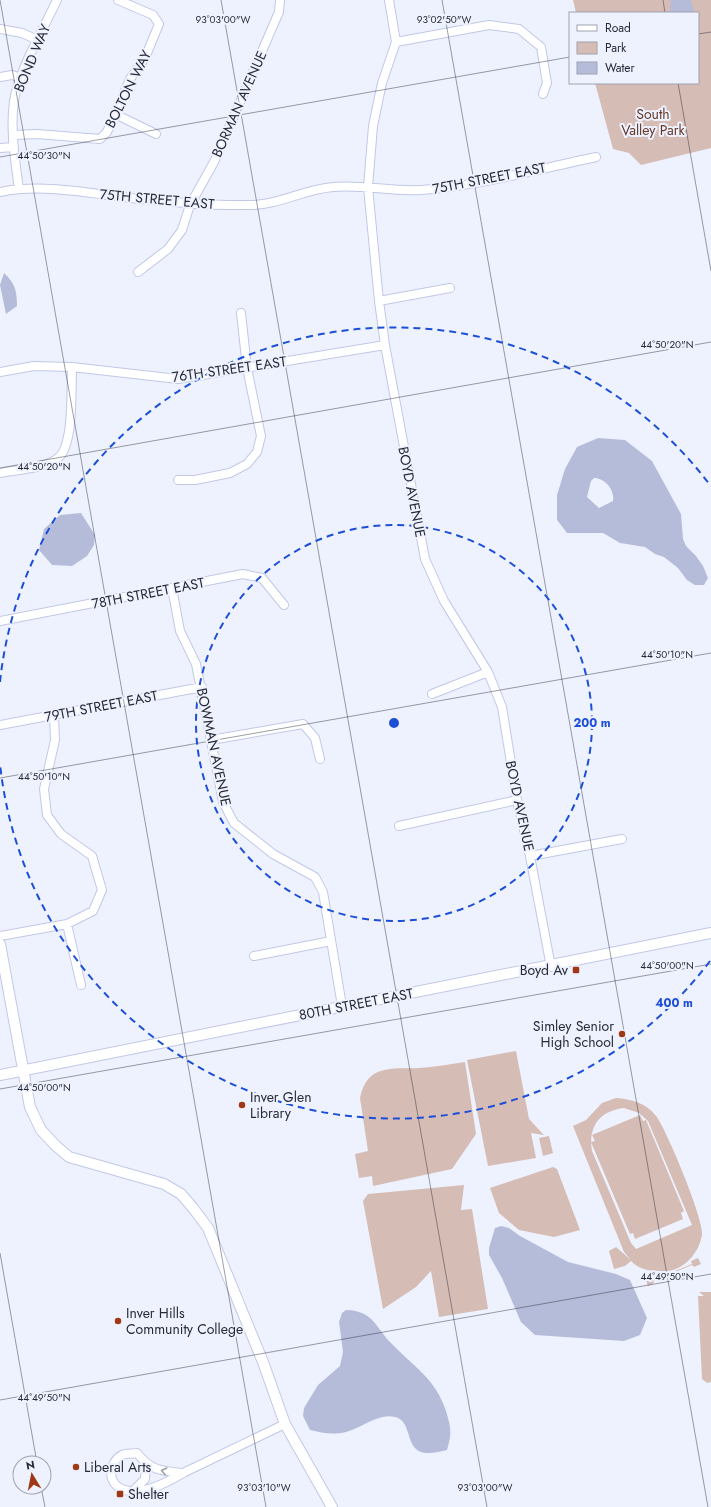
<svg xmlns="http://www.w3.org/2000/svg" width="711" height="1507" font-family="Jost,sans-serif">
  <rect width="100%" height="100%" fill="#eef2ff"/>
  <path fill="#d5bcb5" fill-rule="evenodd" d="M573,0H711V148L641,165L629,153L613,149L595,83H698V13H576Z
    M516,1051L529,1119L544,1135L531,1133L536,1158L488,1166L467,1060Z
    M465,1062L476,1134L452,1169L373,1186L372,1176L359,1178L355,1154L368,1151L360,1098C367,1064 391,1069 419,1068C434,1067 450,1064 465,1062Z
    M616,1098C631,1099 646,1103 656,1116C666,1128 704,1220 702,1234C700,1252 684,1271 665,1271C652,1271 640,1271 631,1261L625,1266L614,1269L609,1251L616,1247L631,1260L624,1252L573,1126L586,1120L602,1103ZM624,1108L639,1113L648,1121L692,1225L636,1249L631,1243L592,1151C588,1127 599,1111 624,1108Z
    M640,1115L643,1121L646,1120L684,1211L681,1213L683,1219L635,1239L633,1233L630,1234L591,1142L595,1141L592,1135Z
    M549,1136L553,1153L543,1156L539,1138Z
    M553,1167L557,1169L580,1230L554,1237L519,1230L499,1213L490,1188Z
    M464,1185L461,1210L472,1209L488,1309L439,1317L431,1271L416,1287L383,1309L363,1201L368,1194Z
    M698,1258L701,1264L694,1267L692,1265L653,1281L654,1283L648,1286L646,1280L652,1278L653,1280L692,1264L691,1261Z
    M699,1292H711V1382L707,1383L702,1379L698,1296H704Z"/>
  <path fill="#b5bcd9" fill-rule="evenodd" d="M671,0H691L694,13H671L670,10Z
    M4,273C15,283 17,291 17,306L6,314L0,285Z
    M598,438L625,440L652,461L681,514L683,539L686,546L696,556L703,566L708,578L704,585H695L687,580L678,568L664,557L655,554L645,547L620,543L603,533H567L557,520V495L565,469L577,447ZM594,478C605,478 615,490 613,501L599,508L587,497L591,481Z
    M81,513L95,535L94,545L87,556L72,566L52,565L39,550L44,529L60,515Z
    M501,1226L509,1228L520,1236L568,1262L616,1274L630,1280L647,1318L640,1335L624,1341L535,1335L521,1322L502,1278L489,1255V1248L495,1228Z
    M346,1310C375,1311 375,1328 393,1345C416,1369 435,1378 446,1411C451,1428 452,1433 447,1450C441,1451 435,1453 429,1453C403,1454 414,1421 395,1417C378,1413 362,1428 346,1432C333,1435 322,1433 310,1430L303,1416L304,1408L318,1385L340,1366L343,1352L339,1322L342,1313Z"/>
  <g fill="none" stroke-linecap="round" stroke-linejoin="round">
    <defs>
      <path id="minor" d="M389,0L396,42L382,83L373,126L368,187L379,301L385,345L425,559L444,601L488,672L502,707L517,800L530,856L551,967
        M0,29L22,33L38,40
        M396,42L489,25L519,29L541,47L547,83L543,94
        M0,77L12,75L21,78
        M115,114L156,134
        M13,135L37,134L100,139L107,132L130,79L145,58L159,24L153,15L118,0
        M0,148L14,147
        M19,189C15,160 10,130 14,101C18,72 44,28 57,0
        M0,192C41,184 82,192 123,197C166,202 207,206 250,205C279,205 305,189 333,187C362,184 391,192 421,190C479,186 538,169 596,157
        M138,272L168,249L182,230L190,205L214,162L279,12L280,0
        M379,301L450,288
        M0,372L34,366L72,367L178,379L385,345
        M0,473C15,470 48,468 59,457C74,444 71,387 72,367
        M178,480H195L230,473L247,464L257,452L261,436L247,368L241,313
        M172,588L180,631L196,664L223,802L234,823L273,854L315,877L323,892L342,1006
        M0,621L243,574L262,578L284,605
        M432,694L488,672
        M0,725L202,687
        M211,740L303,724L315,738L320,759
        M399,826L517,800
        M530,856L622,839
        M67,924L81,985
        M0,936L67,924L93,911L102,890L92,856L61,834L47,815L44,789L55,740L54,716
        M254,956L331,941
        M183,1473C162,1471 151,1471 137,1453C133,1454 126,1453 122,1455C109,1462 106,1482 122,1489C141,1497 168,1482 183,1473L285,1424
        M134,1490L145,1479L146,1464"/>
      <path id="tertiary" d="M0,944L30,1107L41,1130L55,1145L69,1157L164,1184L181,1194L193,1208L208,1228L263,1362L285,1424L332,1507
        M0,1075L711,933"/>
    </defs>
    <use href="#minor" stroke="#c0c8e8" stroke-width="10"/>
    <use href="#tertiary" stroke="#c0c8e8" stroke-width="12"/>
    <use href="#minor" stroke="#fff" stroke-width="8"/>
    <use href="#tertiary" stroke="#fff" stroke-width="10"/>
  </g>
  <defs><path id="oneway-chevron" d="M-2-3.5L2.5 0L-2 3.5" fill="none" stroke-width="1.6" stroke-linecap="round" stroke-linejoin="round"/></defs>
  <use stroke="#9e9fa5" href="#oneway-chevron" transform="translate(164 1471) rotate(-168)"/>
  <path fill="none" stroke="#272a36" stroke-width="1" stroke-opacity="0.45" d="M0,0L266,1507M221,0L487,1507M442,0L708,1507M663,0L665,13M698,34L711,32M678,83L711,271M0,157L570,57M0,468L711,342M0,778L711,653M0,1089L711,964M0,1253L37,1463M0,1400L711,1274M41,1487L45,1507"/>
  <g fill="none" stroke="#1d4ed8" stroke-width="2" stroke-dasharray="7 5">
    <circle cx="394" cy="723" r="198"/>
    <path d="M710 961A396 396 0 0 1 0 764M0 682A396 396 0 0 1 710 485"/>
  </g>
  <g fill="#9f3814" stroke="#eef2ff" stroke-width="1.5">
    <rect x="572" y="966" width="8" height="8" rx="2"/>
    <circle cx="622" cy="1034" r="4"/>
    <circle cx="242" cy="1105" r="4"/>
    <circle cx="118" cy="1321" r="4"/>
    <circle cx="76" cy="1467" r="4"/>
    <rect x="116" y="1490" width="8" height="8" rx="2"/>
  </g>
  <g text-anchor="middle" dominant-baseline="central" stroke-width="4" stroke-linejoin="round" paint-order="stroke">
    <g font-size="14" fill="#272a36" stroke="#eef2ff">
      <text transform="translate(32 58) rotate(-67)">BOND WAY</text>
      <text transform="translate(128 89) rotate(-63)">BOLTON WAY</text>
      <text transform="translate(239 104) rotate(-66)">BORMAN AVENUE</text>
      <text transform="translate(489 178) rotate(-11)">75TH STREET EAST</text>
      <text transform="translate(157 199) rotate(5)">75TH STREET EAST</text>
      <text transform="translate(229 369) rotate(-8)">76TH STREET EAST</text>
      <text transform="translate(412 492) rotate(79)">BOYD AVENUE</text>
      <text transform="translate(148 593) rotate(-11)">78TH STREET EAST</text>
      <text transform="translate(101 706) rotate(-11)">79TH STREET EAST</text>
      <text transform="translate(214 747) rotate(78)">BOWMAN AVENUE</text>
      <text transform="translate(520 806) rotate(78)">BOYD AVENUE</text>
      <text transform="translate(356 1004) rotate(-11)">80TH STREET EAST</text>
    </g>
    <g font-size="14" fill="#673829" stroke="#eef2ff">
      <text x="653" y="114">South<tspan x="653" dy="16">Valley Park</tspan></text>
    </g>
    <g font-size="14" fill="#272a36" stroke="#eef2ff" text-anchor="start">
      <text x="568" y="970" text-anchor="end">Boyd Av</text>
      <text x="614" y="1026" text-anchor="end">Simley Senior<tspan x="614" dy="16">High School</tspan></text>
      <text x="250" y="1097">Inver Glen<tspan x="250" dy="16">Library</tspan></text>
      <text x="126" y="1313">Inver Hills<tspan x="126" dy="16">Community College</tspan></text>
      <text x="84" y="1467">Liberal Arts</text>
      <text x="128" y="1494">Shelter</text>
    </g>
  </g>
  <g font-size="10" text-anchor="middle" fill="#272a36" stroke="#eef2ff" stroke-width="4" stroke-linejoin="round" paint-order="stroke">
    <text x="223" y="23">93°03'00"W</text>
    <text x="444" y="23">93°02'50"W</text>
    <text x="44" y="159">44°50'30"N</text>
    <text x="667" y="348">44°50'20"N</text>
    <text x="44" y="470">44°50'20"N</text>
    <text x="667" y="658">44°50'10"N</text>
    <text x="44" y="780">44°50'10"N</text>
    <text x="667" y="969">44°50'00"N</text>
    <text x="44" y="1091">44°50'00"N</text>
    <text x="667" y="1280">44°49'50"N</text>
    <text x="44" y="1401">44°49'50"N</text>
    <text x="264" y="1491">93°03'10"W</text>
    <text x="485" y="1491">93°03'00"W</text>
  </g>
  <circle cx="394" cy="723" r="6" fill="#1d4ed8" stroke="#eef2ff" stroke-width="2"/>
  <g font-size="12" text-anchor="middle" font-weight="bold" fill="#1d4ed8" stroke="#eef2ff" stroke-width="4" stroke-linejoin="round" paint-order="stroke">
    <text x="592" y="727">200 m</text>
    <text x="674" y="1007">400 m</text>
  </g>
  <rect x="569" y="12" width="130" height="72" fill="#eef2ff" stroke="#9ea2af"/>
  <rect x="577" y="25" width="20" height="6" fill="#ffffff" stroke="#9ea2af"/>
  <text x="605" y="32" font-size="12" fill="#272a36">Road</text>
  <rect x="577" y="42" width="20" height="12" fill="#d5bcb5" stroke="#9ea2af"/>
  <text x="605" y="52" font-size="12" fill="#272a36">Park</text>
  <rect x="577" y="62" width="20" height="12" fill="#b5bcd9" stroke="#9ea2af"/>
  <text x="605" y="72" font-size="12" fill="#272a36">Water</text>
  <g transform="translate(32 1475) rotate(350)"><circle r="19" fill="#eef2ff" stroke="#9ea2af"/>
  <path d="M0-3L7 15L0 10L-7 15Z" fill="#9f3814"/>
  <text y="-6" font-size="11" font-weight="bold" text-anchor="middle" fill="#272a36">N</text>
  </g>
</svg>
